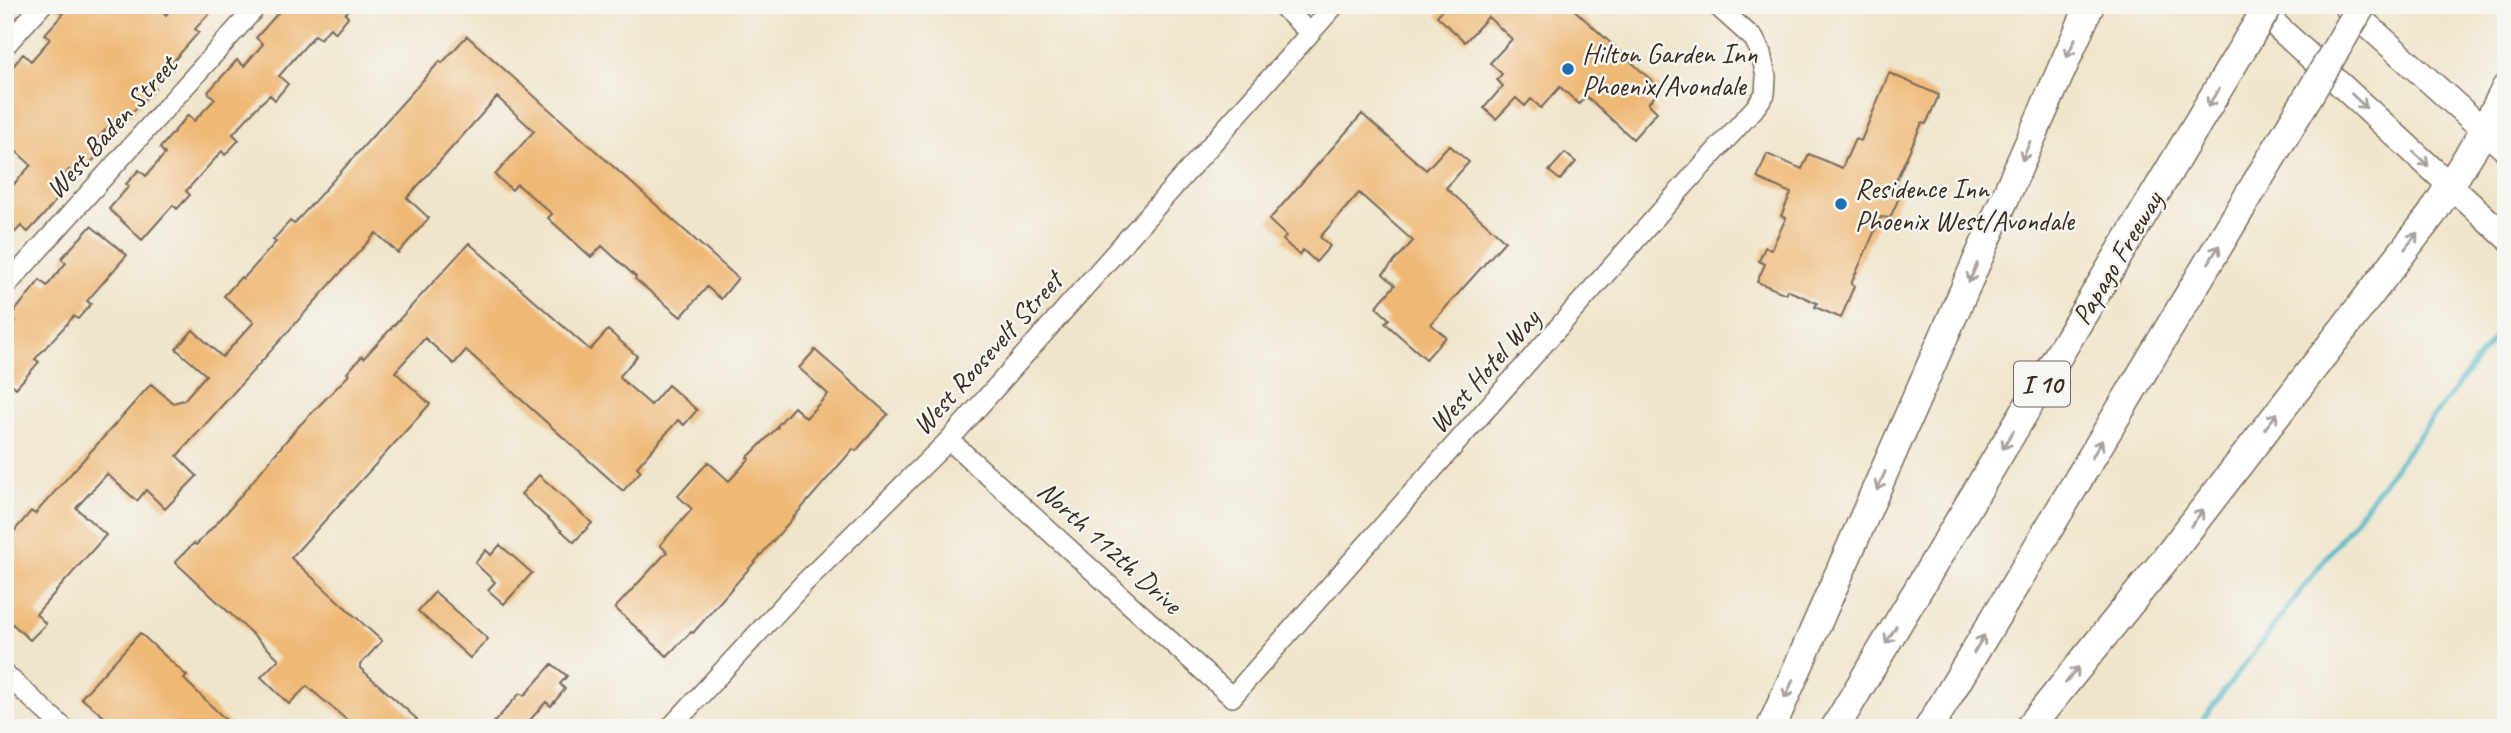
<svg xmlns="http://www.w3.org/2000/svg" width="2511" height="733" font-family="Caveat,sans-serif">
  <rect width="100%" height="100%" fill="#f6f6f2"/>
  <filter id="ink" filterUnits="userSpaceOnUse"><feTurbulence type="fractalNoise" baseFrequency=".0143" numOctaves="2"/><feDisplacementMap in="SourceGraphic" scale="14" xChannelSelector="R" yChannelSelector="G"/><feConvolveMatrix kernelMatrix="1 2 1 2 8 2 1 2 1" color-interpolation-filters="sRGB"/></filter>
  <filter id="wash" filterUnits="userSpaceOnUse"><feTurbulence type="fractalNoise" baseFrequency=".00686" numOctaves="4" result="noise"/><feDisplacementMap in="SourceGraphic" scale="28" xChannelSelector="R" yChannelSelector="G"/><feGaussianBlur stdDeviation="1.57" result="paint"/><feColorMatrix in="noise" values="0 0 0 0 0 0 0 0 0 0 0 0 0 0 0 0 0 1.4 0 .05"/><feComposite in="paint" operator="in"/></filter>
  <g filter="url(#wash)">
    <rect width="100%" height="100%" fill="#f0e5cb"/>
    <g fill="none" stroke-linecap="round" stroke-linejoin="round">
      <path stroke="#48b4c5" stroke-width="5" d="M2196,728L2506,322"/>
    </g>
    <g id="blocks">
      <path fill="#efb874" d="M54,5H157L166,15L174,5H217L195,29L199,32L171,64L168,61L149,83L155,88L125,120L119,115L99,137L106,144L90,164L77,177L69,170L51,191L58,198L42,217L28,232L21,226L5,243V194L31,165L5,141V128L11,121L5,116V76L23,54L31,61L50,39L45,34L63,14Z
        M285,5H353L345,14L348,17L335,33L330,28L320,39L315,35L279,76L288,84L275,100L270,95L259,105L233,134L239,140L225,155L222,151L186,191L190,195L177,209L173,205L142,240L109,209L129,186L126,184L139,170L146,176L165,154L160,148L188,115L194,121L215,99L208,92L237,60L244,66L263,44L256,38Z
        M1446,5H1569L1661,89L1648,103L1657,112L1633,139L1586,96L1579,104L1560,87L1541,108L1531,99L1525,106L1516,98L1496,119L1484,108L1503,86L1497,80L1502,74L1490,63L1512,39L1488,17L1465,42L1437,16Z
        M467,36L738,278L721,299L707,287L681,317L635,279L636,277L602,246L591,257L548,218L552,214L517,184L512,190L495,175L534,131L497,97L407,198L429,218L398,253L376,233L177,456L197,476L165,509L146,490L137,501L107,474L76,508L106,535L36,614L46,624L30,640L5,617V542L31,511L35,514L151,384L173,403L184,400L206,375L176,349L193,330L222,357L225,354L254,322L224,296L241,277L243,279L276,242L273,240L290,221L294,224L440,61L442,63Z
        M1889,73L1939,95L1926,124L1922,123L1895,183L1903,189L1890,218L1881,217L1851,284L1854,286L1841,318L1815,307L1817,303L1787,290L1786,294L1757,282L1765,264L1759,261L1765,247L1771,250L1786,218L1781,216L1791,193L1757,178L1767,154L1802,169L1809,154L1842,168L1855,139L1861,141Z
        M1362,114L1426,170L1449,145L1469,162L1446,188L1505,241L1431,324L1446,337L1426,359L1385,323L1389,319L1376,307L1395,285L1383,274L1413,241L1359,193L1320,237L1330,246L1316,262L1303,250L1299,255L1283,240L1286,236L1269,220Z
        M1565,153L1576,162L1560,180L1549,171Z
        M91,226L127,255L87,301L91,304L78,319L74,316L35,359L39,362L16,388L5,378V332L15,321L10,317L40,280L47,286L66,263L61,259Z
        M469,243L590,350L608,330L637,356L620,376L621,379L651,405L668,385L697,410L684,425L678,420L637,467L641,471L623,491L466,350L454,364L425,338L395,372L430,404L291,558L382,641L360,665V668L417,719L409,728H356L307,686L289,704L261,677L279,659L175,562L194,543L196,545L228,511L295,430L349,375L347,373L362,356L364,358Z
        M815,350L888,414L856,451L853,449L693,633L691,632L667,656L615,608L667,552L660,545L692,509L678,496L708,462L729,481L749,459L747,458L778,427L777,426L794,407L806,418L828,394L799,368Z
        M539,475L592,523L574,542L521,494Z
        M500,545L532,573L504,604L488,590L495,582L475,563L486,550L491,555Z
        M435,592L488,639L470,658L418,611Z
        M140,633L187,676L184,679L234,728H118L81,698Z
        M552,664L567,676L560,684L565,689L551,706L546,702L523,728H489L520,693L524,696Z"/>
    </g>
  </g>
  <g filter="url(#ink)">
    <use href="#blocks" fill-opacity="0" stroke="#7a6b5b" stroke-width="2"/>
    <g fill="none" stroke-linecap="round" stroke-linejoin="round">
      <defs>
        <path id="minor" d="M1281,5L1310,33
          M5,46L42,5
          M5,287L258,5
          M949,440L1232,697L1670,201L1754,109L1765,94L1766,77L1761,53L1754,39L1716,5
          M5,674L64,728
          M670,728L805,582L949,440L1335,5"/>
        <path id="major" d="M2254,5L2506,237
          M2345,5L2506,150"/>
        <path id="highway" d="M1771,728L2090,5
          M1835,728L2248,39
          M1929,728L2309,95
          M2029,728L2164,561L2432,214L2484,131L2506,88"/>
      </defs>
      <use href="#minor" stroke="#7a6b5b" stroke-width="22"/>
      <use href="#major" stroke="#7a6b5b" stroke-width="27"/>
      <use href="#highway" stroke="#7a6b5b" stroke-width="31"/>
      <use href="#minor" stroke="#fff" stroke-width="19"/>
      <use href="#major" stroke="#fff" stroke-width="24"/>
      <use href="#highway" stroke="#fff" stroke-width="28"/>
      <defs>
        <path id="highway-bridge" d="M2248,39L2269,5
          M2309,95L2362,5"/>
      </defs>
      <use href="#highway-bridge" stroke="#7a6b5b" stroke-width="31" stroke-linecap="butt"/>
      <use href="#highway-bridge" stroke="#fff" stroke-width="28"/>
    </g>
    <defs><path id="oneway-shaft" d="M-6 0H5M1.5-3L5.5 0L1.5 3" fill="none" stroke-width="1.6" stroke-linecap="round" stroke-linejoin="round" transform="scale(1.75)"/></defs>
    <g stroke="#a79f9a">
      <use href="#oneway-shaft" transform="translate(2071 48) rotate(114)"/>
      <use href="#oneway-shaft" transform="translate(2213 98) rotate(121)"/>
      <use href="#oneway-shaft" transform="translate(2359 101) rotate(43)"/>
      <use href="#oneway-shaft" transform="translate(2026 151) rotate(113)"/>
      <use href="#oneway-shaft" transform="translate(2421 159) rotate(43)"/>
      <use href="#oneway-shaft" transform="translate(2411 241) rotate(-52)"/>
      <use href="#oneway-shaft" transform="translate(2214 254) rotate(-59)"/>
      <use href="#oneway-shaft" transform="translate(1973 273) rotate(114)"/>
      <use href="#oneway-shaft" transform="translate(2271 421) rotate(-52)"/>
      <use href="#oneway-shaft" transform="translate(2008 440) rotate(121)"/>
      <use href="#oneway-shaft" transform="translate(2097 449) rotate(-59)"/>
      <use href="#oneway-shaft" transform="translate(1881 481) rotate(114)"/>
      <use href="#oneway-shaft" transform="translate(2197 518) rotate(-52)"/>
      <use href="#oneway-shaft" transform="translate(1891 635) rotate(121)"/>
      <use href="#oneway-shaft" transform="translate(1979 644) rotate(-59)"/>
      <use href="#oneway-shaft" transform="translate(2072 675) rotate(-51)"/>
      <use href="#oneway-shaft" transform="translate(1789 689) rotate(114)"/>
    </g>
  </g>
  <g fill="#1f6fb2" stroke="#f6f6f2" stroke-width="2.5">
    <circle cx="1568" cy="69" r="7"/>
    <circle cx="1841" cy="204" r="7"/>
  </g>
  <g text-anchor="middle" dominant-baseline="central" stroke-width="5" stroke-linejoin="round" paint-order="stroke">
    <rect fill="#f6f6f2" stroke="#73675e" stroke-width="2" x="2014" y="361.5" width="56" height="45" rx="5"/>
    <g font-size="26" font-weight="bold" fill="#3b2a1e">
      <text x="2042" y="384">I 10</text>
    </g>
    <g font-size="28" fill="#3b2a1e" stroke="#f6f6f2" text-anchor="start">
      <text x="1582" y="53">Hilton Garden Inn<tspan x="1582" dy="32">Phoenix/Avondale</tspan></text>
      <text x="1855" y="188">Residence Inn<tspan x="1855" dy="32">Phoenix West/Avondale</tspan></text>
    </g>
    <g font-size="28" fill="#3b2a1e" stroke="#f6f6f2">
      <text transform="translate(111 127) rotate(-48)">West Baden Street</text>
      <text transform="translate(2117 258) rotate(-59)">Papago Freeway</text>
      <text transform="translate(987 353) rotate(-48)">West Roosevelt Street</text>
      <text transform="translate(1484 371) rotate(-49)">West Hotel Way</text>
      <text transform="translate(1110 547) rotate(42)">North 112th Drive</text>
    </g>
  </g>
  <rect width="2511" height="733" fill="none" stroke="#f6f6f2" stroke-width="28"/>
</svg>
